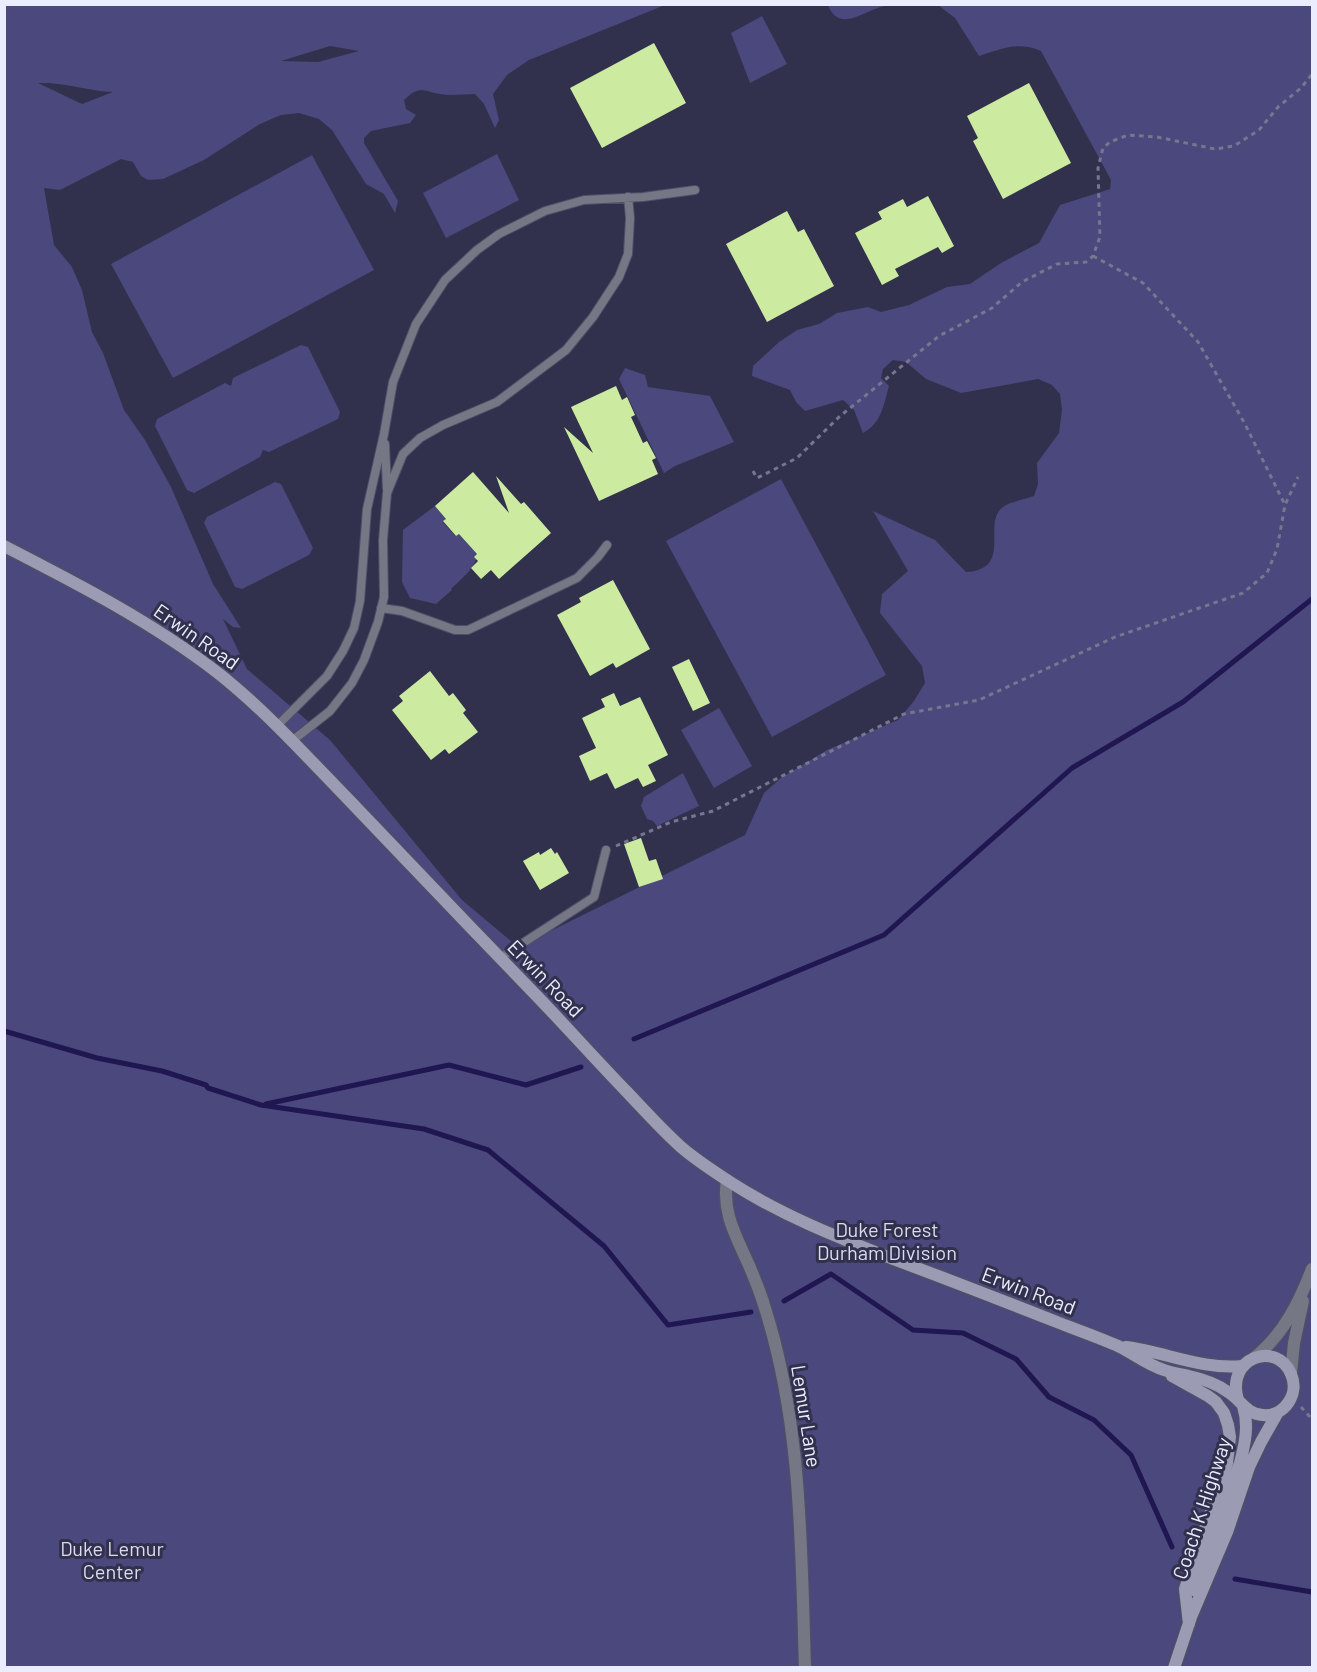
<svg xmlns="http://www.w3.org/2000/svg" width="1317" height="1672" font-family="Barlow,sans-serif">
  <rect width="100%" height="100%" fill="#31314d"/>
  <path fill="#4a487c" fill-rule="evenodd" d="M4,5H665L529,60L507,75L493,94L499,120L495,128L484,104L475,94C464,94 451,96 440,94C422,91 420,85 404,100L406,109L416,115L410,123L371,131L364,138V143L398,201L395,213L384,194L366,184L332,130L319,119L299,113L281,115L260,124L204,160L163,179L148,180L141,176L133,162L121,159L60,190L44,188L54,245L72,267L82,290L92,332L103,353L124,410L145,440L171,487L213,584L241,628L233,627L223,619L247,669L330,740L462,900L518,947L745,835L764,793L781,778L827,750L898,720L914,701L925,683L922,666L880,613L882,594L908,571L873,511L935,540L966,572C1014,569 981,523 1003,507C1009,502 1026,499 1034,496L1038,484L1037,463L1059,433L1062,410L1060,394L1052,385L1038,379L961,393L926,379L906,362L893,360L883,369L881,378L889,386C883,407 882,422 863,433L854,410L843,400L805,411L796,402L790,390L752,376L753,366L779,342L797,330L819,324L837,313L868,307L881,312L909,305L947,287L970,284L1001,263L1039,243L1060,205L1110,189L1111,180L1041,51C1018,41 1002,49 979,56L955,18L938,5H1312V1667H5ZM330,46L359,51L318,62L281,61ZM38,83C64,82 88,91 113,92L82,104Z
    M828,5H890C867,7 840,36 828,5Z
    M762,16L787,64L750,83L731,33Z
    M497,154L519,200L446,238L423,193Z
    M312,155L374,270L173,378L111,264Z
    M301,345L308,347L340,412L338,419L269,452L263,450L260,457L194,493L187,490L155,426L157,419L225,383L231,386L233,378Z
    M625,368L645,375L648,387L710,396L734,442L675,466L664,473L619,379Z
    M781,479L886,675L772,737L666,541Z
    M275,482L281,484L313,548L309,555L242,589L235,587L204,523L207,517Z
    M435,506L446,519L443,522L455,536L459,534L477,554C476,568 460,580 451,589L452,590L436,604L410,598L402,582L403,530Z
    M719,708L752,766L714,788L681,730Z
    M683,773L699,806L657,826L653,821L647,819L641,806L644,797Z"/>
  <g fill="none" stroke-linecap="round" stroke-linejoin="round">
    <path stroke="#201651" stroke-width="5" d="M4,1031L97,1058L162,1071L206,1085L208,1088L261,1105L424,1129L488,1150L604,1246L668,1325L751,1312
      M634,1039L884,935L1072,768L1183,702L1312,599
      M266,1104L449,1065L526,1085L581,1067
      M784,1301L831,1274L913,1330L963,1333L1016,1359L1049,1397L1094,1420L1131,1455L1172,1547
      M1235,1579L1312,1592"/>
  </g>
  <path fill="#cceba0" d="M654,43L686,103L602,148L570,88Z
    M1029,83L1071,163L1003,199L973,141L978,138L967,116Z
    M928,196L954,246L942,253L938,247L895,269L899,276L882,285L855,233L882,219L878,212L903,199L907,207Z
    M787,211L798,232L804,229L834,286L767,322L726,244Z
    M616,386L622,400L627,397L635,415L631,417L643,443L647,441L656,458L652,460L658,474L599,501L564,427L593,453L571,407Z
    M473,472L509,513L496,476L521,504L524,502L551,533L499,579L491,570L481,579L471,568L478,561L474,557L477,554L459,534L456,536L443,521L446,519L435,506Z
    M613,580L650,649L616,668L613,663L590,676L557,615L581,602L579,598Z
    M689,659L710,703L693,711L672,667Z
    M430,671L449,696L453,693L466,710L463,713L478,732L449,754L445,749L431,760L392,710L403,701L399,696Z
    M614,693L620,706L640,697L668,755L648,765L656,781L643,787L638,778L615,789L607,773L590,781L579,756L596,748L582,718L605,707L601,699Z
    M641,838L649,861L656,859L663,879L639,887L624,844Z
    M551,848L555,854L557,852L569,873L540,890L523,861L539,852L540,855Z"/>
  <g fill="none" stroke-linecap="round" stroke-linejoin="round">
    <defs>
      <path id="service" d="M385,444L387,489
        M381,608L402,611L455,630H468L577,578L598,557L607,545
        M277,726L327,676L343,651L354,628L360,601L367,509L384,434L393,382L416,324L445,280L477,250L499,234L545,211L584,200L643,197L695,190
        M292,741L330,711L352,683L364,660L378,622L384,597L383,540L387,493L403,454L420,438L443,425L497,402L566,350L593,317L619,277L628,254L630,218L628,197
        M500,958L594,897L606,850"/>
      <path id="minor" d="M727,1180C722,1212 735,1234 748,1263C754,1277 760,1291 764,1305C802,1422 801,1546 805,1668"/>
      <path id="tertiary" d="M1254,1358C1283,1335 1299,1303 1312,1269
        M1291,1373L1294,1343L1303,1301"/>
      <path id="secondary" d="M4,546C78,584 152,622 218,673C266,711 306,756 348,799C409,863 471,928 533,992C565,1025 595,1059 627,1092C645,1111 662,1130 681,1147C696,1160 713,1171 730,1182C781,1215 837,1237 893,1259C950,1280 1006,1302 1062,1324C1080,1331 1100,1338 1118,1346C1133,1353 1147,1365 1164,1370C1171,1373 1181,1374 1189,1376C1203,1379 1217,1384 1228,1392C1241,1400 1246,1414 1263,1415C1284,1417 1300,1394 1291,1374C1277,1340 1225,1357 1238,1400
        M1126,1347C1165,1352 1203,1370 1242,1366
        M1172,1376L1208,1396L1216,1402L1224,1413L1228,1425L1230,1437L1227,1463L1185,1589L1189,1624
        M1194,1590L1240,1463C1245,1444 1249,1425 1243,1406
        M1174,1668L1191,1617L1227,1532L1249,1467L1261,1442L1278,1412"/>
    </defs>
    <use href="#service" stroke="#4f4f69" stroke-width="10"/>
    <use href="#minor" stroke="#4f4f69" stroke-width="15"/>
    <use href="#tertiary" stroke="#4f4f69" stroke-width="15"/>
    <use href="#secondary" stroke="#4f4f69" stroke-width="15"/>
    <path stroke="#76778f" stroke-width="3" stroke-dasharray="4.5 4.5" stroke-linecap="butt" d="M1093,256L1143,283L1198,342L1245,424L1285,505
      M753,471L757,478L797,458L839,417L939,336L992,308L1022,282L1057,264L1086,262L1093,256L1100,237L1098,168L1103,148L1110,142L1128,135L1157,137L1215,149L1234,146L1259,130L1278,107L1301,88L1312,74
      M616,846L671,822L713,811L904,714L979,700L1115,637L1243,593L1267,573L1277,549L1285,505L1298,477
      M1301,1407L1312,1419"/>
    <use href="#service" stroke="#767785" stroke-width="8"/>
    <use href="#minor" stroke="#767785" stroke-width="12"/>
    <use href="#tertiary" stroke="#767785" stroke-width="12"/>
    <use href="#secondary" stroke="#9b9cb3" stroke-width="12"/>
  </g>
  <g text-anchor="middle" dominant-baseline="central" stroke-width="6" stroke-linejoin="round" paint-order="stroke">
    <g font-size="20" fill="#ebecfe" stroke="#31314d">
      <text transform="translate(197 636) rotate(35)">Erwin Road</text>
      <text transform="translate(546 978) rotate(46)">Erwin Road</text>
      <text transform="translate(1029 1290) rotate(21)">Erwin Road</text>
      <text transform="translate(807 1416) rotate(81)">Lemur Lane</text>
      <text transform="translate(1201 1508) rotate(-72)">Coach K Highway</text>
    </g>
    <g font-size="20" fill="#dadbee" stroke="#31314d">
      <text x="887" y="1229">Duke Forest<tspan x="887" dy="23">Durham Division</tspan></text>
      <text x="112" y="1548">Duke Lemur<tspan x="112" dy="23">Center</tspan></text>
    </g>
  </g>
  <rect width="1317" height="1672" fill="none" stroke="#ebecfe" stroke-width="12"/>
</svg>
